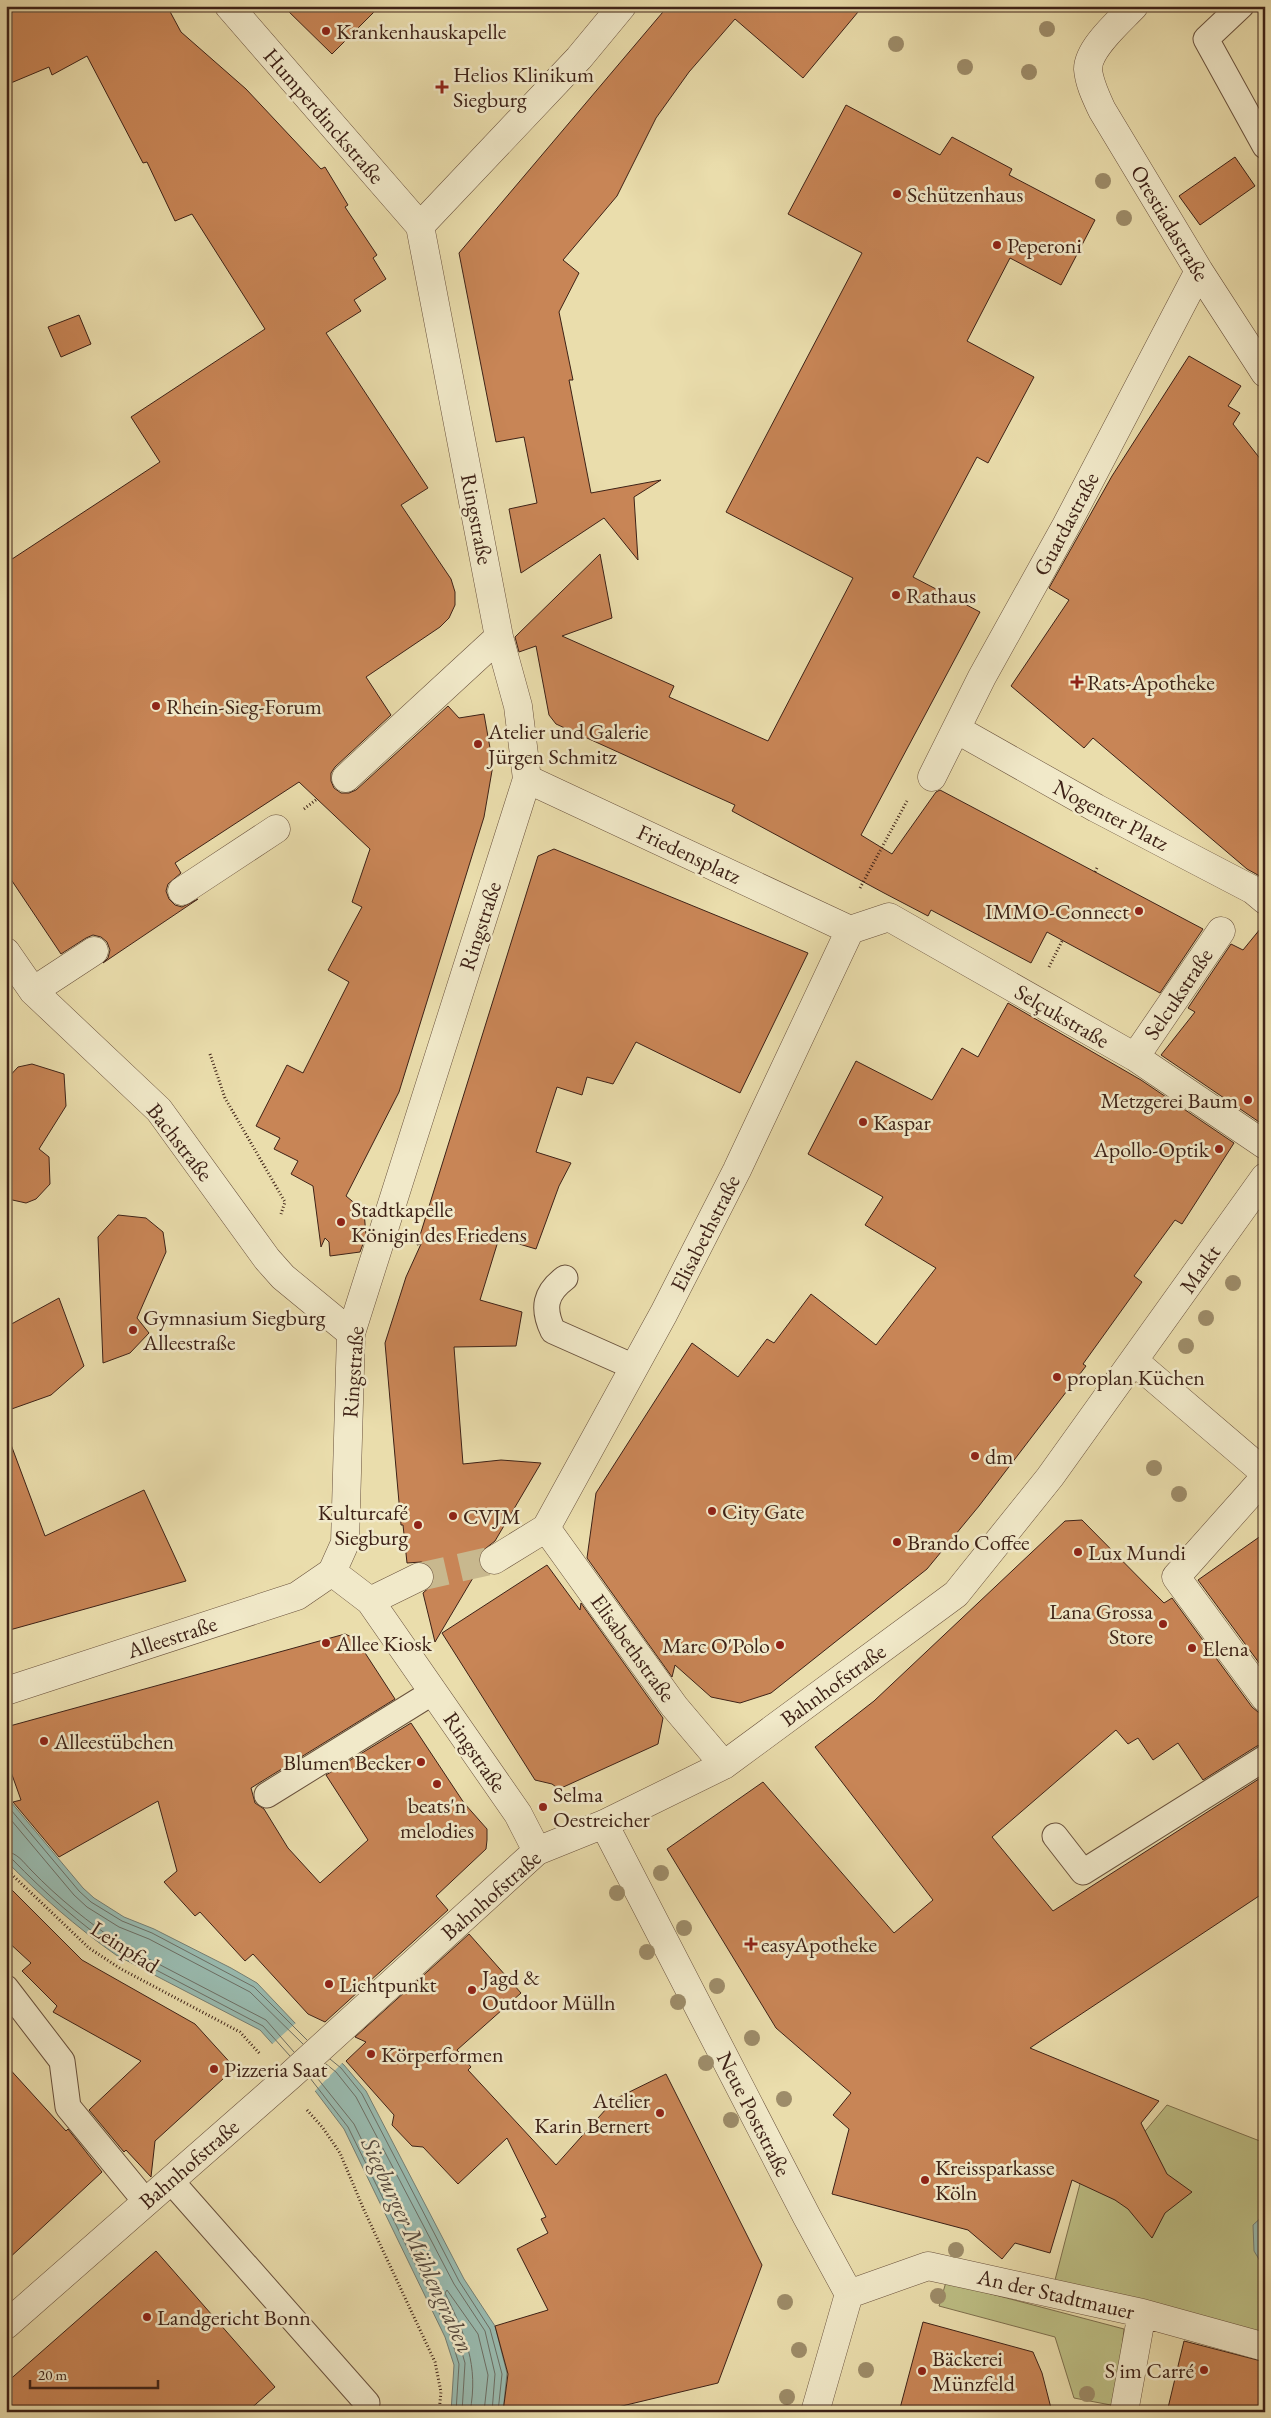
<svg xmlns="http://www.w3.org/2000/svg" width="1271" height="2418" font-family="'EB Garamond',serif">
  <rect width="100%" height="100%" fill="#eaddac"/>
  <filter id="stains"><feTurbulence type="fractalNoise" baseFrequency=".004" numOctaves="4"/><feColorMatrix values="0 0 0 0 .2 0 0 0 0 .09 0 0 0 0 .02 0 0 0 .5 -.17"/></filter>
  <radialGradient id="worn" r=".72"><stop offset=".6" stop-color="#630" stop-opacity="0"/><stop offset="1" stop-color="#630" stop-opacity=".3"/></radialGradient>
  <path fill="#bdbf85" stroke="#7e704e" d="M1167,2105L1265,2143V2337L1055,2280L1082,2176L1121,2160Z
    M946,2282L1124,2329L1116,2406L1074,2398L1055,2337L939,2306Z"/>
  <path fill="#99bbb0" stroke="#757e73" d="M6,1796L83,1888L94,1898L124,1917L154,1929L231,1968L257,1983L295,2023L344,2065L366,2091L464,2279L495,2326L507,2373L503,2412H451L454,2365L445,2337L344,2129L316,2092L260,2030L116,1955C76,1927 40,1895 6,1861Z
    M1265,2214V2269L1254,2251L1253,2225Z"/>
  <path fill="#eaddac" d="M297,2022L344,2061L313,2093L270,2046Z"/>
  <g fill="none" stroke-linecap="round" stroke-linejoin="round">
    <path stroke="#6c6e64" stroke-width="1" d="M6,1804L79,1891L91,1902L122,1921L152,1933L254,1987L307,2040
      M6,1814L74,1895L87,1907L119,1927L149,1939L250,1992L303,2044
      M6,1852C17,1852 24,1863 31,1870C58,1898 89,1923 122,1945L266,2020L294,2052
      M6,1858L12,1859C45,1893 80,1924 118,1950L263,2026L290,2056
      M330,2059L341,2068L362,2094L459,2281L490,2329L502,2374L498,2412
      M326,2064L336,2072L356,2097L454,2284L485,2331L495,2374L492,2412
      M314,2074L354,2124L456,2332L465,2363L462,2412
      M310,2078L348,2127L450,2335L459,2364L456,2412
      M470,2412C479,2364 465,2335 445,2293L447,2290L478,2334L488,2375L484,2412"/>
  </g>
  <path fill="#c88556" stroke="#3e2217" d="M6,6H167L181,32L246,89L321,169L325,167L348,205L345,207L377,255L373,258L386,279L354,300L361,311L326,333L428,488L401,505L451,579L455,592V605L449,618L440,627L366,677L391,715L335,767L331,773V781L334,788L341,793H349L356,790L448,706L459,718L484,714L493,765L484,817L399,1092L346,1196L364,1211L366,1236L360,1252L330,1256L329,1242L325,1238L321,1247L313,1186L291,1174L298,1161L274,1149L280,1138L256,1126L287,1065L303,1073L349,982L328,970L362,907L352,902L370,849L299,782L175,863L181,873L168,884L166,891L169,899L175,905L182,907L198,899L103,963L108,958L110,950L107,942L101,937L93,935L86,938L61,954L6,872V563L160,462L131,417L265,329L192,214L175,221L147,162L143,163L87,56L52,75L49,67L6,85Z
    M283,6H380L332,54Z
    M668,6H863L803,78L735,19L689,72L656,118L617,196L563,260L579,273L559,312L573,380H569L591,493L661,480L634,497L638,560L604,518L521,573L509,509L537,503L524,437L496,442L459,253Z
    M846,105L940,155L952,137L1012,169L1009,175L1095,220L1061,285L1010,258L967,341L1034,377L988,463L977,457L913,577L980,612L861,835L892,854L936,792L940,790L1203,929L1160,993L1047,932L1031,963L931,910L928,916L884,893L732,811L735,805L556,724L549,715L536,646L519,652L515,637L600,554L612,618L562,636L674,686L669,697L768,741L853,578L726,512L862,253L788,214Z
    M1235,157L1255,186L1200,225L1179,196Z
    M79,315L91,344L61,357L48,327Z
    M1189,356L1241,386L1228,406L1240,413L1233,424L1265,465V879L1247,869L1093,738L1084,748L1011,686L1069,600L1049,588L1112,476Z
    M554,849L808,953L740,1093L636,1042L613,1084L587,1077L582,1095L557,1087L536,1152L571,1163L559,1186L536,1249L499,1238L480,1300L522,1312L516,1346L454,1347L463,1464L501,1460L541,1463L495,1541L481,1552L478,1560L480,1566L435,1642L423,1593L432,1585L435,1578L433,1571L428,1564L421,1562L407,1563L403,1525H401L385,1343L406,1277L421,1244L417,1245L538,856Z
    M1265,923V1126L1161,1055L1195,1012L1188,1008L1231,944L1243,950Z
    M1008,1003L1141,1080L1234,1143L1182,1224L1175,1220L1134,1276L1142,1282L1083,1364L1086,1366L979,1506L927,1569L771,1693L740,1703L711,1697L675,1665L672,1677L587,1558L596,1493L692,1343L738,1377L767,1339L774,1343L811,1294L876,1345L936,1268L865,1225L883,1197L808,1154L856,1061L932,1100L962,1048L978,1057Z
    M32,1064L64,1074L66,1106L39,1149L49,1157L50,1184L36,1199L26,1203L8,1199L6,1202V1080L18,1067Z
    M118,1215L146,1218L163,1232L166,1252L137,1318L149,1333L130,1353L103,1363L98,1237Z
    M59,1298L84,1366L51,1395L6,1411V1327Z
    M10,1442L45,1536L144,1490L186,1581L6,1631V1443Z
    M1082,1520L1164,1603L1172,1598L1252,1707L1258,1712L1265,1713V1744L1257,1746L1203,1780L1178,1743L1153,1760L1138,1738L1128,1744L1116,1730L992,1837L1053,1911L1265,1775V1892L1030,2048L1159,2101L1141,2123L1167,2174L1192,2192L1165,2213L1152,2238L1128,2209L1115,2200L1072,2180L1050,2253L1015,2243L1002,2259L968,2230L832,2194L849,2129L833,2115L851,2093L776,2028L667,1849L763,1782L894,1933L933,1900L815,1747L874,1701L1065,1521Z
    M1265,1533V1671L1198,1580Z
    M547,1565L580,1610L581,1603L663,1718L658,1744L559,1789L552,1784L535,1780L442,1633Z
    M345,1634L356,1639L395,1699L251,1788L255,1803L264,1809L288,1848L320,1883L368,1840L326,1775L411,1723L464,1803L487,1829V1840L486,1849L436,1896L448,1910L325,2022L308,2014L253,1954L245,1961L200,1912L195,1916L164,1882L177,1871L158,1801L59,1857L13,1802L21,1800L6,1758V1727Z
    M6,1884L82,1960L195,2024L235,2068L155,2141L151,2177L126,2150L124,2152L89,2110L141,2061L53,2012L57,2006L22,1971L31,1963L6,1940Z
    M469,1934L521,1993L457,2050L471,2067L468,2070L556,2165L615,2099L666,2074L762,2265L718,2383L597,2412H503L508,2374L495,2326L548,2310L517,2249L548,2233L541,2219L546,2217L507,2138L458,2184L423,2147L412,2146L392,2125L394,2115L346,2061L366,2042L355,2037Z
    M6,2065L66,2131L68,2129L102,2172L6,2261Z
    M156,2251L275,2387L247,2412H6V2383Z
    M923,2322L1033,2352L1042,2373L1052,2412H899Z
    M1184,2341L1265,2362V2412H1167Z"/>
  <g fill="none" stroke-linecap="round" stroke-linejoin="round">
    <path stroke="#c8b88e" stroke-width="28" stroke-dasharray="28 14" stroke-linecap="butt" d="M419,1577L494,1560"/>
    <defs>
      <path id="lane" d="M1241,6L1206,39L1265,146
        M565,1278C545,1293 542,1308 553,1331L634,1367
        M267,1795L433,1692
        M1055,1836L1083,1872L1265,1758
        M6,1988L62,2061L68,2107L146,2202
        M171,2181L367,2403"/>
      <path id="street" d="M229,6L420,226
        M1134,6C1120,21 1088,48 1088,69C1089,83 1096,97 1102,110L1199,271L1265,373
        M420,226L579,58L622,6
        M956,729L1096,808L1253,890L1265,900
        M932,777L982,677L1067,524L1199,271
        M346,778L499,637
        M527,779L850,930
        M182,891L276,829
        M850,930L889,917L1135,1057L1265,1145
        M6,952L33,991L159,1110L267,1259L283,1277L351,1333
        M33,991L94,951
        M1135,1057L1221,931
        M1134,1361L1265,1473
        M1265,1477L1176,1577L1265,1698
        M546,1528L674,1706L724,1765
        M494,1560L546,1528L664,1313L737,1170L850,930
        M332,1572L345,1543L351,1333L527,779L518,706L499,637L420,226
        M332,1572L370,1601L518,1814L537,1851
        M370,1601L419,1577
        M6,1691L297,1596L332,1572
        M604,1824L807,2217L849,2294L815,2412
        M849,2294L928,2266L1142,2313L1265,2347
        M6,2325L292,2074L537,1851L604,1824L724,1765L956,1594L1050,1477L1265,1177
        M1124,2412L1142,2313"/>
    </defs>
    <use href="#lane" stroke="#69513c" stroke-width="27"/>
    <use href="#street" stroke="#69513c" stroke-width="29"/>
    <path stroke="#3e2217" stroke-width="3" stroke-dasharray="1 2.5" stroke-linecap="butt" d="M304,809L317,799
      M1095,872L1098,866
      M860,888L907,801
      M1049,967L1062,941
      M210,1054L225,1098L285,1202L281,1214
      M6,1869L89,1948L121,1969L240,2032L260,2054
      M307,2110L323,2128L340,2153L364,2210L435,2362L441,2392L439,2412"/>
    <use href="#lane" stroke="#f1e9c9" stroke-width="25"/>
    <use href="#street" stroke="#f1e9c9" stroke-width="28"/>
  </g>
  <g fill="#9d8c69">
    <circle cx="1047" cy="29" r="8"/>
    <circle cx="896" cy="44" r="8"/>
    <circle cx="965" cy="67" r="8"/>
    <circle cx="1029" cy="72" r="8"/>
    <circle cx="1103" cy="181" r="8"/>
    <circle cx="1124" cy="218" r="8"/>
    <circle cx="1233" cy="1283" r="8"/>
    <circle cx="1206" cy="1318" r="8"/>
    <circle cx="1186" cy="1346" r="8"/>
    <circle cx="1154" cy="1468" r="8"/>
    <circle cx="1179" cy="1494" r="8"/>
    <circle cx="661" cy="1873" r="8"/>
    <circle cx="617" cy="1893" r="8"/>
    <circle cx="684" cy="1928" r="8"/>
    <circle cx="647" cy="1952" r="8"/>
    <circle cx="717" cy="1986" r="8"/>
    <circle cx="678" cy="2002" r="8"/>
    <circle cx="752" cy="2038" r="8"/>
    <circle cx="706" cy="2063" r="8"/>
    <circle cx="784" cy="2099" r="8"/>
    <circle cx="731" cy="2120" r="8"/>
    <circle cx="956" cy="2250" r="8"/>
    <circle cx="938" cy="2296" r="8"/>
    <circle cx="785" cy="2302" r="8"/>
    <circle cx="799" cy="2350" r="8"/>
    <circle cx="866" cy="2370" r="8"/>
    <circle cx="1087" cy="2394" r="8"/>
    <circle cx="787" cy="2397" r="8"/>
  </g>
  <g fill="#8f2418" stroke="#f1e9c9" stroke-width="2">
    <circle cx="326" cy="31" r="5"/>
    <path d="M439.5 79.5h5v5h5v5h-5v5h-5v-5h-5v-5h5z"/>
    <circle cx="897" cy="194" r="5"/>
    <circle cx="997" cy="245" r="5"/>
    <circle cx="896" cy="595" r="5"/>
    <path d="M1074.5 674.5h5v5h5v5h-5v5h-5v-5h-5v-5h5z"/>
    <circle cx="156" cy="706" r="5"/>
    <circle cx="478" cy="744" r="5"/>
    <circle cx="1139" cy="911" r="5"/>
    <circle cx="1248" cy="1100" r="5"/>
    <circle cx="863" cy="1122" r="5"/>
    <circle cx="1219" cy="1149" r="5"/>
    <circle cx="341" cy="1222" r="5"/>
    <circle cx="133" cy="1330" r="5"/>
    <circle cx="1057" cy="1377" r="5"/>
    <circle cx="975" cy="1456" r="5"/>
    <circle cx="712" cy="1511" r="5"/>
    <circle cx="453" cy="1516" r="5"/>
    <circle cx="418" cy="1525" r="5"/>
    <circle cx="897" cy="1542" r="5"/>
    <circle cx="1078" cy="1552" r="5"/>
    <circle cx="1163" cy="1624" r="5"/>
    <circle cx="326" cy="1643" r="5"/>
    <circle cx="780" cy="1645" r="5"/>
    <circle cx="1192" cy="1648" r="5"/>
    <circle cx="44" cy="1741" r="5"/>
    <circle cx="421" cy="1762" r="5"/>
    <circle cx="437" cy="1784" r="5"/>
    <circle cx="543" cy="1807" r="5"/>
    <path d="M748.5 1936.5h5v5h5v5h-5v5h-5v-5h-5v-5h5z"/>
    <circle cx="329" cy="1984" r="5"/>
    <circle cx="472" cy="1990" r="5"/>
    <circle cx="371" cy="2054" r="5"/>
    <circle cx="214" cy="2069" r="5"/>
    <circle cx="660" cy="2113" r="5"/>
    <circle cx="925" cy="2180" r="5"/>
    <circle cx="147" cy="2317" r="5"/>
    <circle cx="1204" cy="2370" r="5"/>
    <circle cx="922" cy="2371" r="5"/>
  </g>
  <g text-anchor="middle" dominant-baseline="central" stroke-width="5" stroke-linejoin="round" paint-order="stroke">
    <g font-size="22" fill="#3e2217" stroke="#f1e9c9" text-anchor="start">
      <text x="336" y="31">Krankenhauskapelle</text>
      <text x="453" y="74">Helios Klinikum<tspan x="453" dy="25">Siegburg</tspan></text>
      <text x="907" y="194">Schützenhaus</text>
      <text x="1007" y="245">Peperoni</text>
      <text x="906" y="595">Rathaus</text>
      <text x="1087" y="682">Rats-Apotheke</text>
      <text x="166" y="706">Rhein-Sieg-Forum</text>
      <text x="488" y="731">Atelier und Galerie<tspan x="488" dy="25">Jürgen Schmitz</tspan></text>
      <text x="1129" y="911" text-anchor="end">IMMO-Connect</text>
      <text x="1238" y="1100" text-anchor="end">Metzgerei Baum</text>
      <text x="873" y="1122">Kaspar</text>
      <text x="1209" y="1149" text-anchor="end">Apollo-Optik</text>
      <text x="351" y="1209">Stadtkapelle<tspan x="351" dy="25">Königin des Friedens</tspan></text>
      <text x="143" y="1317">Gymnasium Siegburg<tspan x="143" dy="25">Alleestraße</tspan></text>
      <text x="1067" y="1377">proplan Küchen</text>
      <text x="985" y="1456">dm</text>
      <text x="722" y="1511">City Gate</text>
      <text x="408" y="1512" text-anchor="end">Kulturcafé<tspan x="408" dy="25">Siegburg</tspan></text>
      <text x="463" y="1516">CVJM</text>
      <text x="907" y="1542">Brando Coffee</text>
      <text x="1088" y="1552">Lux Mundi</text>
      <text x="1153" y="1611" text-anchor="end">Lana Grossa<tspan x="1153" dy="25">Store</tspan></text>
      <text x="336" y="1643">Allee Kiosk</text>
      <text x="770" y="1645" text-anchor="end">Marc O'Polo</text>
      <text x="1202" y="1648">Elena</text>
      <text x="54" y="1741">Alleestübchen</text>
      <text x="411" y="1762" text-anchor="end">Blumen Becker</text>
      <text x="553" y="1794">Selma<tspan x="553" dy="25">Oestreicher</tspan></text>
      <text x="437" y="1805" text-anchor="middle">beats'n<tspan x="437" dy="25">melodies</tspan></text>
      <text x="761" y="1944">easyApotheke</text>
      <text x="482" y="1977">Jagd &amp;<tspan x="482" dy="25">Outdoor Mülln</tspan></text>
      <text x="339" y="1984">Lichtpunkt</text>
      <text x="381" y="2054">Körperformen</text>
      <text x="224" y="2069">Pizzeria Saat</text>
      <text x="650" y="2100" text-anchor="end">Atelier<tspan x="650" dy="25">Karin Bernert</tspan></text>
      <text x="935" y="2167">Kreissparkasse<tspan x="935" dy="25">Köln</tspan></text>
      <text x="157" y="2317">Landgericht Bonn</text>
      <text x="932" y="2358">Bäckerei<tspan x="932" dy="25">Münzfeld</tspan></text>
      <text x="1194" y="2370" text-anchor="end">S im Carré</text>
    </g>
    <g font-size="22" fill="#3e2217" stroke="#f1e9c9">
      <text transform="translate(324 116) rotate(49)">Humperdinckstraße</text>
      <text transform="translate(1170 223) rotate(59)">Orestiadastraße</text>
      <text transform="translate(477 519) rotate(79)">Ringstraße</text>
      <text transform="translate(1066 524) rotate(-62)">Guardastraße</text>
      <text transform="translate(1111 815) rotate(28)">Nogenter Platz</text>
      <text transform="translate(689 854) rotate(25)">Friedensplatz</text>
      <text transform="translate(480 926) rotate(-72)">Ringstraße</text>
      <text transform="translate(1178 994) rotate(-56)">Selcukstraße</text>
      <text transform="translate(1062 1016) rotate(30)">Selçukstraße</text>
      <text transform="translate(180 1142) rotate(52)">Bachstraße</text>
      <text transform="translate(705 1233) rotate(-63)">Elisabethstraße</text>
      <text transform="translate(1200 1269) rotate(-55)">Markt</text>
      <text transform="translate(353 1372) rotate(-86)">Ringstraße</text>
      <text transform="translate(172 1637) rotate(-18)">Alleestraße</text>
      <text transform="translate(633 1648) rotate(54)">Elisabethstraße</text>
      <text transform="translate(833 1685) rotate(-36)">Bahnhofstraße</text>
      <text transform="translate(475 1752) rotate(55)">Ringstraße</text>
      <text transform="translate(491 1895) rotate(-41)">Bahnhofstraße</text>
      <text transform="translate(125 1947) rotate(33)">Leinpfad</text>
      <text transform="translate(754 2114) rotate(63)">Neue Poststraße</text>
      <text transform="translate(189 2164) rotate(-41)">Bahnhofstraße</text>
      <text transform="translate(1056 2294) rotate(13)">An der Stadtmauer</text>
    </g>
    <g font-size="24" font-style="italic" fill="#55483d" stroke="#f1e9c9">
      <text transform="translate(418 2245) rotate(65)">Siegburger Mühlengraben</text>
    </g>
  </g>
  <rect width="1271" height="2418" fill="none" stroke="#eaddac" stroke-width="25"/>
  <rect x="8" y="8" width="1256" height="2403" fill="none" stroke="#3e2217" stroke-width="2.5"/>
  <rect x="12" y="12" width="1246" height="2393" fill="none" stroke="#3e2217"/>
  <path d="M30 2380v8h128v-8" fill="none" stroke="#3e2217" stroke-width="2.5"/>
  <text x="38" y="2380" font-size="15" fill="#3e2217" stroke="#f1e9c9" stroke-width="4" paint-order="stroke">20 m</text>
  <rect width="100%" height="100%" filter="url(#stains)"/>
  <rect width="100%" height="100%" fill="url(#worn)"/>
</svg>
